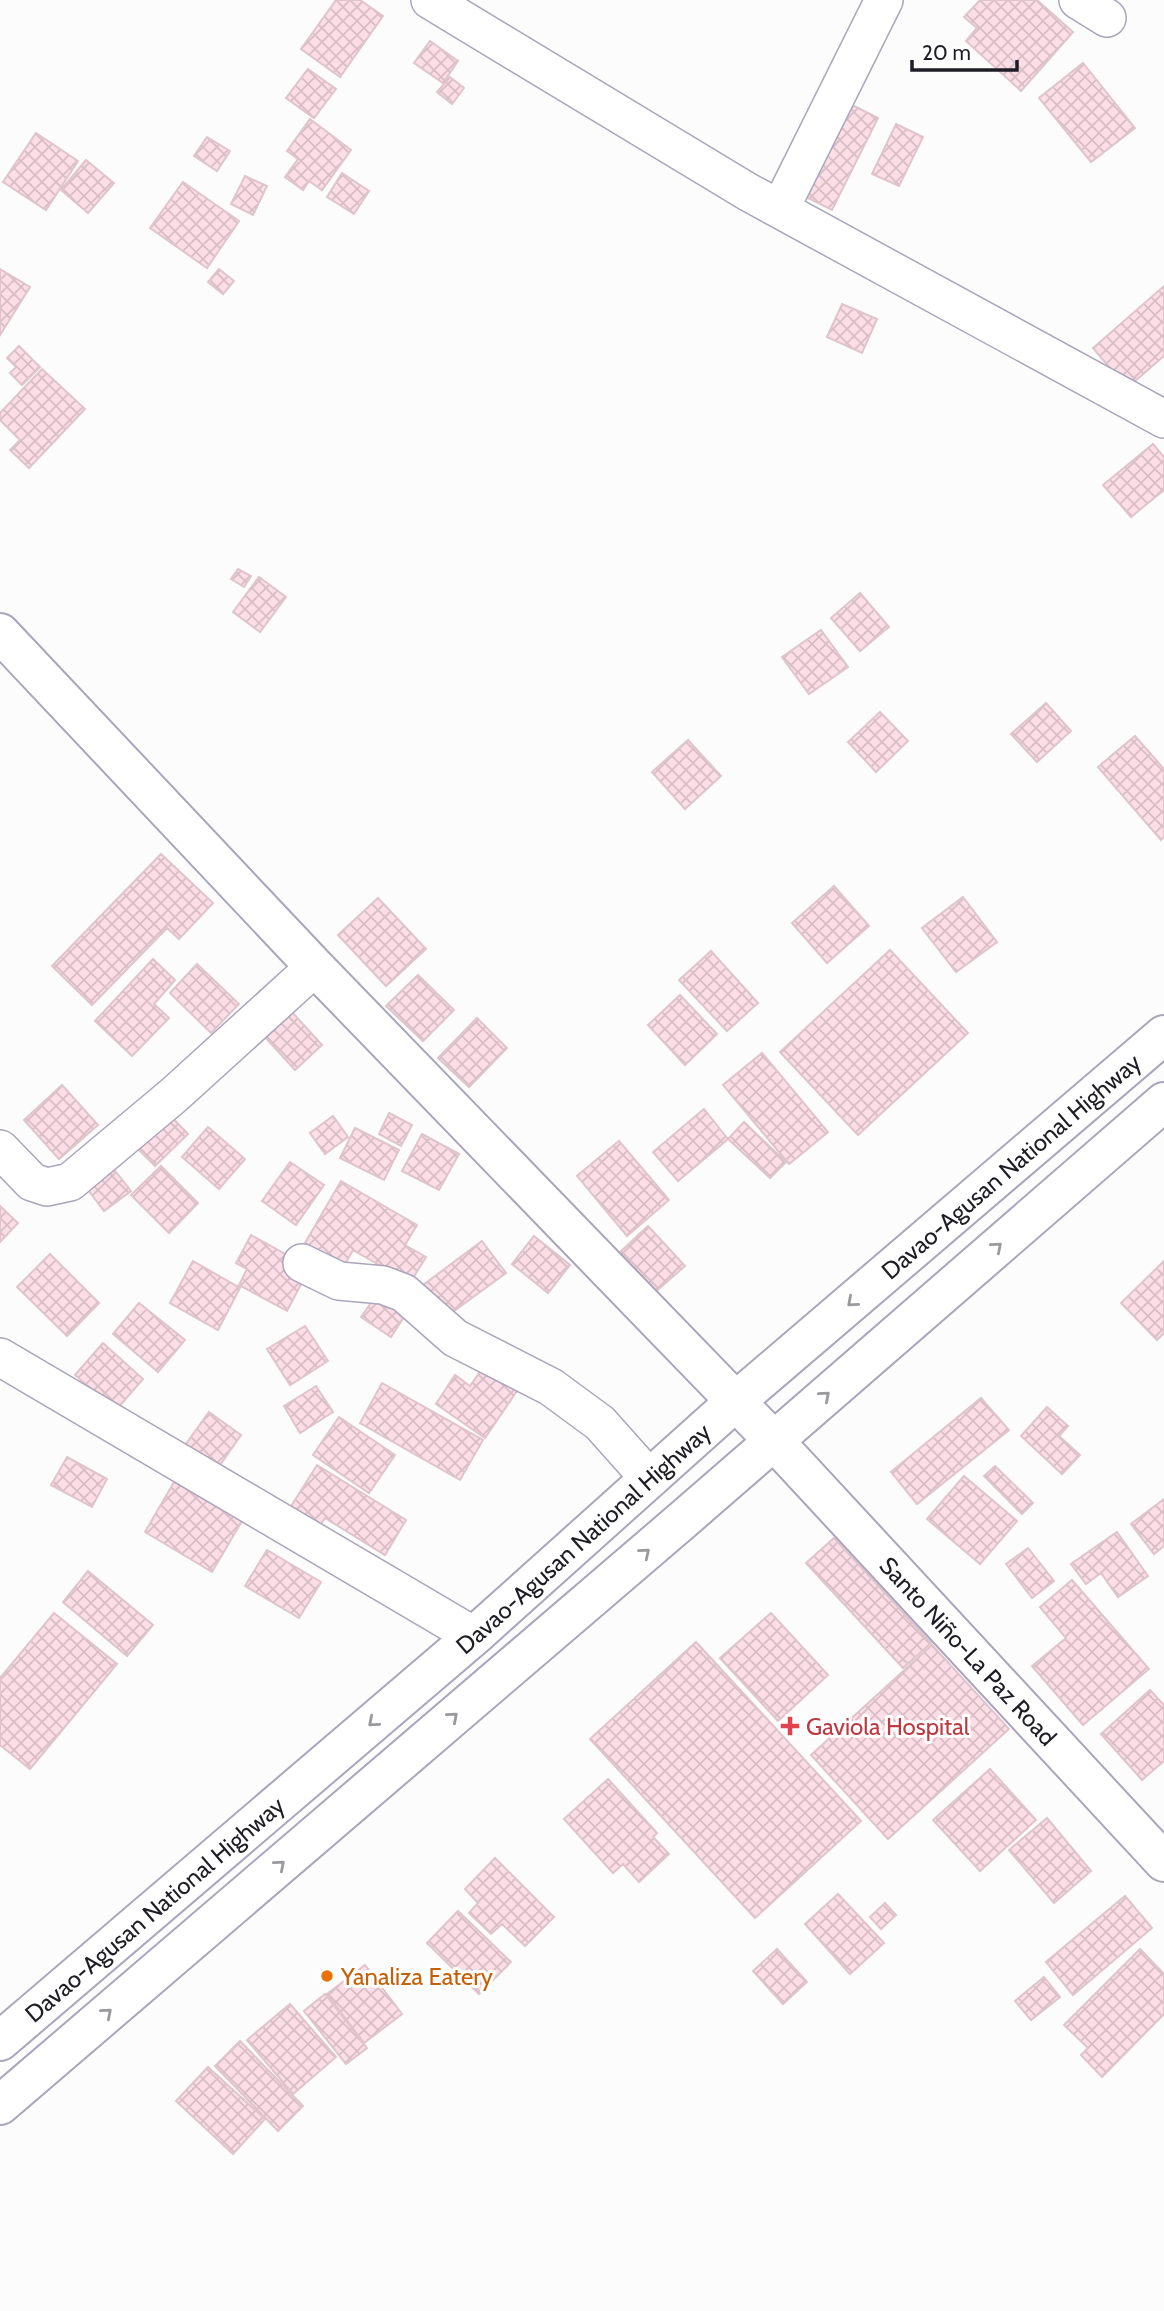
<svg xmlns="http://www.w3.org/2000/svg" width="1164" height="2311" font-family="Cabin,sans-serif">
  <defs>
    <pattern id="building-cross-hatch" width="8" height="8" patternUnits="userSpaceOnUse" patternTransform="scale(1.75)"><rect width="8" height="8" fill="#fddde6"/><path d="M0 0l8 8M0 8l8-8" fill="none" stroke="#d8bdc5"/></pattern>
  </defs>
  <rect width="100%" height="100%" fill="#fcfcfc"/>
  <path fill="url(#building-cross-hatch)" stroke="#dfc4cc" stroke-width="2" d="M336,0H360L383,16L340,77L301,49Z
    M980,0H1037L1073,32L1021,91L966,41L977,28L964,17Z
    M430,41L458,61L443,83L414,63Z
    M1083,63L1135,128L1091,162L1039,98Z
    M308,69L336,89L314,118L286,98Z
    M450,77L464,88L452,104L437,92Z
    M838,98L878,118L832,210L792,190Z
    M310,119L351,150L322,190L309,181L303,190L285,177L298,159L287,151Z
    M896,124L923,137L899,186L872,174Z
    M36,133L78,161L46,210L3,182Z
    M207,137L230,151L217,171L194,156Z
    M86,160L114,183L88,213L61,190Z
    M342,173L369,191L354,214L327,197Z
    M245,176L267,186L253,215L231,204Z
    M183,182L239,221L207,268L150,228Z
    M0,269L30,287L0,335Z
    M219,269L234,281L223,294L208,282Z
    M1164,286V356L1127,388L1093,348Z
    M842,304L877,319L862,353L827,337Z
    M19,346L40,367L22,385L10,373L16,367L7,358Z
    M42,369L85,409L29,468L10,450L20,440L0,420V413Z
    M1153,444L1164,457V490L1131,517L1103,485Z
    M238,569L251,576L244,587L231,579Z
    M259,577L286,597L260,632L233,612Z
    M860,593L889,627L860,651L831,618Z
    M821,630L848,667L809,694L782,657Z
    M1046,703L1071,731L1037,762L1011,734Z
    M880,712L908,741L876,772L848,742Z
    M1135,736L1164,769V837L1161,840L1098,767Z
    M688,740L721,776L685,809L652,772Z
    M161,854L213,903L179,939L167,928L92,1005L52,966Z
    M834,886L869,926L827,963L792,923Z
    M963,897L997,942L956,972L922,928Z
    M378,898L426,949L386,986L338,935Z
    M890,950L968,1033L858,1135L780,1052Z
    M711,951L758,1003L727,1031L679,980Z
    M153,959L175,980L154,1004L169,1018L132,1056L95,1021Z
    M197,964L239,1004L211,1033L170,993Z
    M418,975L454,1010L423,1041L386,1006Z
    M680,995L717,1034L685,1065L648,1025Z
    M291,1011L322,1045L295,1070L264,1036Z
    M477,1018L507,1048L469,1087L438,1058Z
    M762,1053L828,1132L789,1164L723,1085Z
    M62,1085L98,1125L59,1159L24,1120Z
    M704,1109L728,1139L678,1181L653,1152Z
    M165,1110L188,1134L155,1166L131,1142Z
    M389,1113L412,1125L401,1146L379,1134Z
    M333,1116L348,1137L325,1154L310,1133Z
    M744,1122L786,1162L770,1178L728,1139Z
    M208,1127L245,1159L219,1189L182,1157Z
    M355,1128L399,1150L384,1180L340,1158Z
    M422,1134L459,1154L439,1190L402,1171Z
    M619,1141L669,1200L627,1236L577,1176Z
    M105,1158L131,1191L104,1211L79,1178Z
    M290,1162L324,1185L296,1225L262,1201Z
    M161,1166L198,1203L169,1233L131,1195Z
    M341,1181L417,1225L405,1245L426,1257L410,1283L353,1250L344,1266L305,1243Z
    M0,1206L18,1223L0,1242Z
    M648,1226L685,1266L654,1293L618,1254Z
    M251,1235L296,1260L306,1275L287,1311L239,1285L247,1269L236,1263Z
    M534,1236L570,1265L548,1293L512,1264Z
    M482,1241L506,1273L443,1319L419,1288Z
    M50,1254L99,1303L67,1336L17,1287Z
    M193,1261L240,1288L218,1330L170,1303Z
    M1164,1261V1333L1157,1340L1121,1303Z
    M382,1287L411,1306L391,1337L361,1317Z
    M139,1303L185,1340L158,1372L113,1334Z
    M305,1326L328,1361L290,1385L267,1349Z
    M103,1343L143,1379L116,1410L75,1375Z
    M489,1359L523,1382L485,1438L436,1404L455,1375L470,1386Z
    M382,1383L483,1440L460,1480L360,1423Z
    M316,1386L333,1412L300,1433L284,1406Z
    M981,1398L1009,1430L917,1504L891,1472Z
    M1047,1407L1068,1426L1059,1436L1080,1455L1062,1474L1021,1436Z
    M209,1412L241,1435L216,1471L183,1448Z
    M339,1417L395,1455L369,1493L313,1455Z
    M67,1457L107,1479L92,1507L51,1485Z
    M317,1465L406,1520L385,1555L325,1518L314,1534L285,1516Z
    M995,1466L1033,1503L1022,1514L984,1476Z
    M964,1476L1017,1521L980,1564L927,1519Z
    M174,1482L242,1521L212,1572L145,1532Z
    M1164,1499V1546L1154,1554L1131,1524Z
    M1117,1532L1148,1576L1118,1597L1101,1573L1086,1584L1071,1564Z
    M834,1538L931,1643L903,1668L806,1563Z
    M1028,1548L1054,1581L1032,1598L1006,1564Z
    M267,1550L321,1582L299,1618L245,1586Z
    M88,1571L153,1625L127,1656L63,1602Z
    M1072,1580L1149,1669L1083,1725L1032,1666L1066,1638L1040,1607Z
    M54,1613L117,1664L30,1769L0,1745V1678Z
    M771,1613L828,1675L778,1721L720,1658Z
    M696,1642L861,1821L755,1918L590,1739Z
    M932,1645L1009,1729L888,1839L811,1755Z
    M1150,1690L1164,1705V1761L1142,1780L1101,1734Z
    M990,1769L1036,1820L980,1871L933,1820Z
    M608,1779L657,1833L653,1837L669,1854L639,1882L623,1864L613,1873L564,1819Z
    M1047,1818L1091,1871L1054,1903L1009,1850Z
    M495,1858L554,1917L525,1946L502,1924L491,1934L469,1913L478,1903L465,1889Z
    M838,1894L884,1943L850,1974L805,1924Z
    M1125,1896L1152,1928L1073,1995L1046,1962Z
    M885,1903L896,1915L881,1929L870,1917Z
    M458,1911L511,1962L479,1994L427,1943Z
    M777,1949L807,1982L783,2004L753,1971Z
    M1140,1949L1164,1974V2014L1102,2077L1081,2055L1088,2048L1064,2025Z
    M365,1965L402,2014L364,2043L327,1994Z
    M1044,1977L1060,1997L1031,2020L1015,2001Z
    M325,1994L367,2048L346,2064L304,2011Z
    M290,2004L336,2057L293,2094L247,2040Z
    M240,2041L303,2106L278,2131L215,2066Z
    M208,2067L265,2119L233,2154L176,2101Z"/>
  <g fill="none" stroke-linecap="round" stroke-linejoin="round">
    <defs>
      <path id="minor" d="M430,0L748,192L1164,419
        M1078,0L1107,18
        M780,209L884,0
        M0,1149L32,1182L47,1187L70,1182L174,1095L315,967
        M302,1263L339,1281L383,1285L404,1293L455,1338L551,1387L600,1423L650,1479
        M0,1357L474,1636"/>
      <g id="tertiary">
        <path id="s1" d="M0,633L315,967L774,1441L1164,1862"/>
      </g>
      <g id="trunk">
        <path id="s2" d="M0,2041L474,1636L736,1401L1164,1035"/>
        <path d="M0,2105L685,1518L1164,1102"/>
      </g>
    </defs>
    <use href="#minor" stroke="#aaa5bb" stroke-width="40"/>
    <use href="#tertiary" stroke="#aaa5bb" stroke-width="42"/>
    <use href="#trunk" stroke="#aaa5bb" stroke-width="42"/>
    <use href="#minor" stroke="#fff" stroke-width="37"/>
    <use href="#tertiary" stroke="#fff" stroke-width="38"/>
    <use href="#trunk" stroke="#fff" stroke-width="38"/>
  </g>
  <defs><path id="oneway-chevron" d="M-2-3.5L2.5 0L-2 3.5" fill="none" stroke-width="1.6" stroke-linecap="round" stroke-linejoin="round" transform="scale(1.75)"/></defs>
  <g stroke="#9a999d">
    <use href="#oneway-chevron" transform="translate(997 1247) rotate(-41)"/>
    <use href="#oneway-chevron" transform="translate(852 1302) rotate(139)"/>
    <use href="#oneway-chevron" transform="translate(825 1396) rotate(-41)"/>
    <use href="#oneway-chevron" transform="translate(645 1553) rotate(-40)"/>
    <use href="#oneway-chevron" transform="translate(453 1717) rotate(-41)"/>
    <use href="#oneway-chevron" transform="translate(373 1722) rotate(139)"/>
    <use href="#oneway-chevron" transform="translate(280 1865) rotate(-41)"/>
    <use href="#oneway-chevron" transform="translate(107 2013) rotate(-41)"/>
  </g>
  <path fill="#e0444e" stroke="#fff" stroke-width="2.5" d="M786.5 1715.5h7v7h7v7h-7v7h-7v-7h-7v-7h7z"/>
  <circle fill="#e8710a" stroke="#fff" stroke-width="2.5" cx="327" cy="1976" r="7"/>
  <g text-anchor="middle" dominant-baseline="central" stroke-width="6" stroke-linejoin="round" paint-order="stroke">
    <g font-size="24" fill="#1e1c25" stroke="#fff">
      <text stroke="none"><textPath href="#s2" startOffset="1337">Davao-Agusan National Highway</textPath></text>
      <text stroke="none"><textPath href="#s2" startOffset="770">Davao-Agusan National Highway</textPath></text>
      <text stroke="none"><textPath href="#s1" startOffset="1405">Santo Niño-La Paz Road</textPath></text>
      <text stroke="none"><textPath href="#s2" startOffset="203">Davao-Agusan National Highway</textPath></text>
    </g>
    <g font-size="24" fill="#be3a42" stroke="#fff" text-anchor="start">
      <text x="806" y="1726">Gaviola Hospital</text>
    </g>
    <g font-size="24" fill="#c56008" stroke="#fff" text-anchor="start">
      <text x="341" y="1976">Yanaliza Eatery</text>
    </g>
  </g>
  <path d="M912 60v10h105v-10" fill="none" stroke="#1e1c25" stroke-width="3.5"/>
  <text x="922" y="60" font-size="21" fill="#1e1c25" stroke="#ffffff" stroke-width="5" paint-order="stroke">20 m</text>
</svg>
